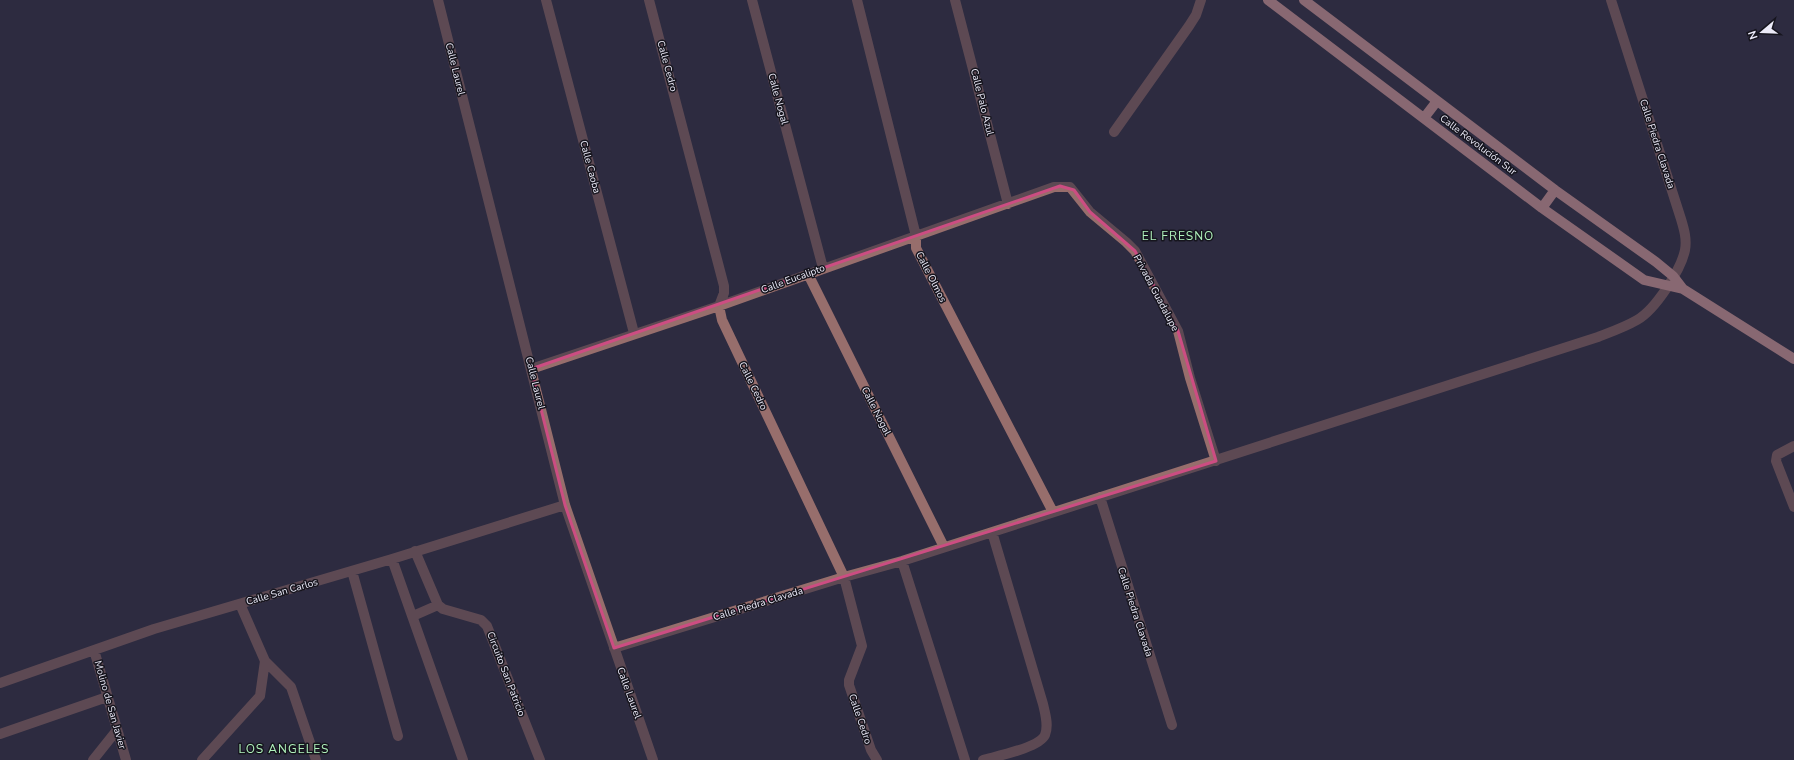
<svg xmlns="http://www.w3.org/2000/svg" width="1794" height="760" font-family="'Nunito Sans',sans-serif">
  <rect width="100%" height="100%" fill="#2d2b40"/>
  <g fill="none" stroke-linecap="round" stroke-linejoin="round">
    <path stroke="#976e6c" stroke-width="10" d="M438,0L565,505L653,760
      M546,0L634,333
      M649,0L724,286V293L719,306L722,320L844,577L862,646L849,680V685L871,750L877,760
      M752,0L823,268
      M857,0L916,236V248L1053,512
      M955,0L1008,204
      M1114,132L1189,26L1196,15L1201,0
      M808,274L944,547
      M531,369L719,306L1054,187H1070L1090,212L1126,242L1135,251L1178,331L1190,378L1216,461
      M1794,446L1777,455L1776,461L1794,507
      M1100,497L1172,725
      M415,551L438,605L443,609L481,620L487,626L540,760
      M392,559L463,760
      M902,561L965,760
      M352,571L398,736
      M240,604L265,661L291,687L316,760
      M413,616L438,605
      M614,648L844,577L902,561L1598,337C1611,332 1625,327 1637,320C1655,310 1681,270 1685,250C1687,239 1684,229 1681,219L1611,0
      M94,650L126,760
      M0,683L154,629L392,559L565,505
      M0,734L107,697
      M93,760L117,730
      M202,760L260,696L265,661
      M983,760C997,756 1039,748 1045,735C1049,725 1045,713 1043,704L992,532"/>
    <path stroke="#f6b2af" stroke-width="10" d="M1268,0L1542,208L1644,280L1683,289
      M1304,0L1555,190L1656,262L1673,276L1683,289L1794,359
      M1424,118L1437,101
      M1542,208L1555,190"/>
  </g>
  <path d="M0 0H1794V760H0ZM1060,186L1074,190L1090,212L1135,251L1178,331L1216,461L614,648L565,505L531,369Z" fill="#2d2b40" fill-opacity=".55" fill-rule="evenodd"/>
  <path fill="none" stroke="#cc4d82" stroke-width="3" stroke-linejoin="round" d="M1060,186L1074,190L1090,212L1135,251L1178,331L1216,461L614,648L565,505L531,369Z"/>
  <g text-anchor="middle" dominant-baseline="central" stroke-width="3" stroke-linejoin="round" paint-order="stroke">
    <g font-size="10" fill="#ecebf9" stroke="#16151e">
      <text transform="translate(667 66) rotate(75)">Calle Cedro</text>
      <text transform="translate(455 69) rotate(76)">Calle Laurel</text>
      <text transform="translate(778 99) rotate(75)">Calle Nogal</text>
      <text transform="translate(982 102) rotate(76)">Calle Palo Azul</text>
      <text transform="translate(1657 144) rotate(72)">Calle Piedra Clavada</text>
      <text transform="translate(1478 145) rotate(37)">Calle Revolución Sur</text>
      <text transform="translate(590 167) rotate(75)">Calle Caoba</text>
      <text transform="translate(931 277) rotate(63)">Calle Olmos</text>
      <text transform="translate(793 279) rotate(-20)">Calle Eucalipto</text>
      <text transform="translate(1156 293) rotate(62)">Privada Guadalupe</text>
      <text transform="translate(535 383) rotate(76)">Calle Laurel</text>
      <text transform="translate(753 386) rotate(64)">Calle Cedro</text>
      <text transform="translate(876 411) rotate(63)">Calle Nogal</text>
      <text transform="translate(282 592) rotate(-16)">Calle San Carlos</text>
      <text transform="translate(758 604) rotate(-17)">Calle Piedra Clavada</text>
      <text transform="translate(1135 612) rotate(72)">Calle Piedra Clavada</text>
      <text transform="translate(506 674) rotate(69)">Circuito San Patricio</text>
      <text transform="translate(629 693) rotate(70)">Calle Laurel</text>
      <text transform="translate(110 705) rotate(74)">Molino de San Javier</text>
      <text transform="translate(860 719) rotate(71)">Calle Cedro</text>
    </g>
    <g font-size="12" letter-spacing="1" fill="#b0f2bc" stroke="#16151e">
      <text x="1178" y="236">EL FRESNO</text>
      <text x="284" y="749">LOS ANGELES</text>
    </g>
  </g>
  <g transform="translate(1762 32) rotate(251)" stroke="#16151e" stroke-width="3" paint-order="stroke">
  <path d="M0-3L7 15L0 10L-7 15Z" fill="#ecebf9"/>
  <text y="-6" font-size="11" font-weight="bold" text-anchor="middle" fill="#ecebf9">N</text>
  </g>
</svg>
